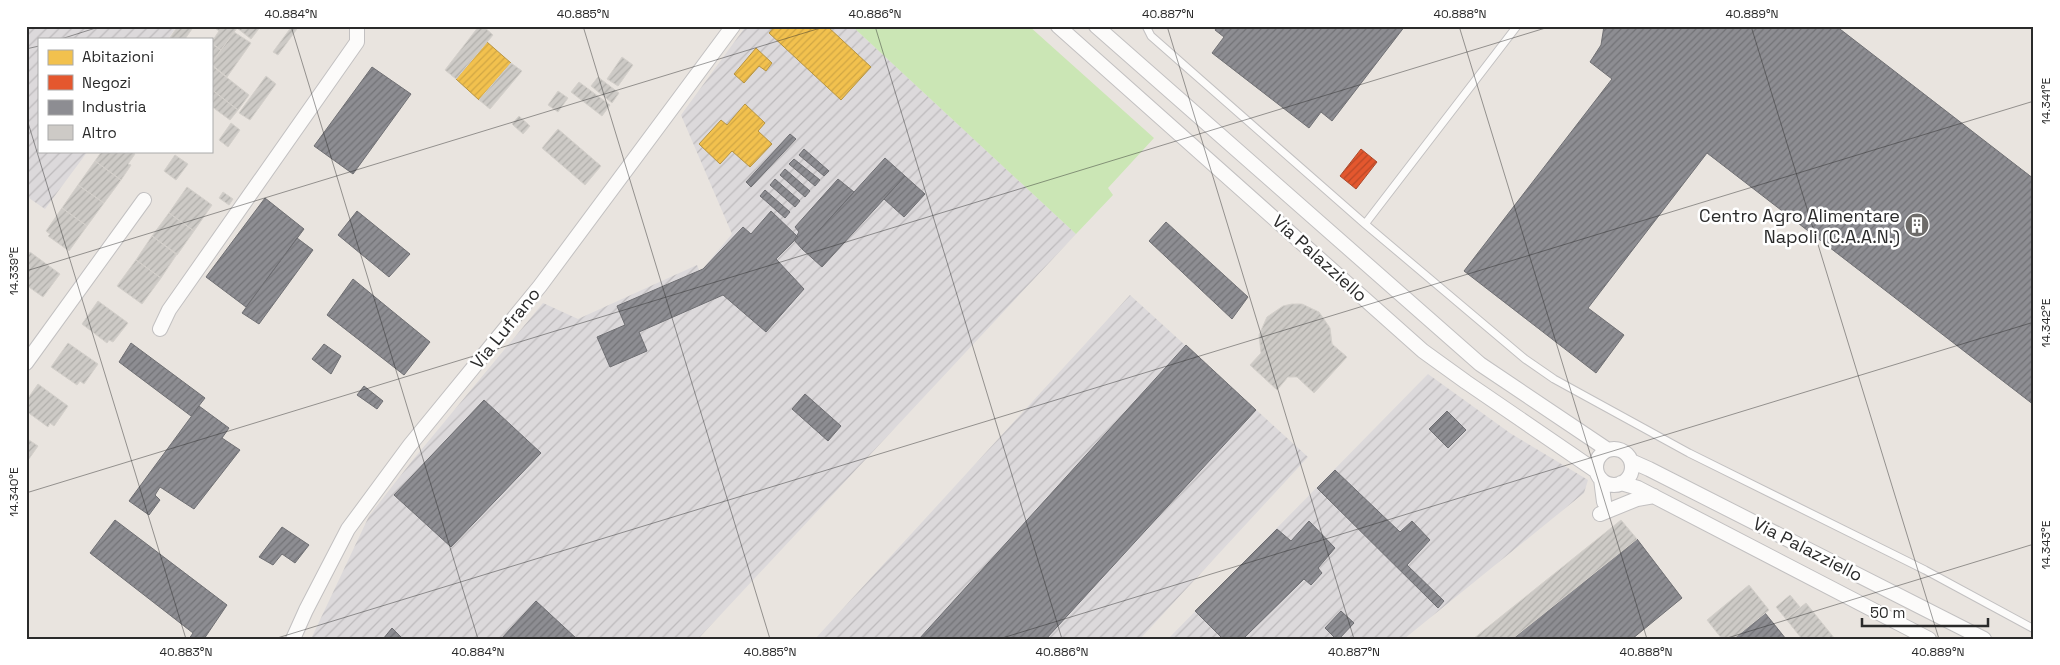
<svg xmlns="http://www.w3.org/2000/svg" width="2060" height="665" font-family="'Space Grotesk',sans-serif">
  <defs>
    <pattern id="industrial-furrows" width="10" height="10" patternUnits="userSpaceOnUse" patternTransform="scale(1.25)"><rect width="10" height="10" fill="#dcd9db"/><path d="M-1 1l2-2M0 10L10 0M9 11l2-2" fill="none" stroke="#bdbabc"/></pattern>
    <pattern id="homes-hatch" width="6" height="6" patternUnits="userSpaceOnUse" patternTransform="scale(1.25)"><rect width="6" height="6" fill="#f2c14e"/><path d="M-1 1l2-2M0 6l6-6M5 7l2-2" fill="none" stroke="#d0a644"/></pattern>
    <pattern id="shops-hatch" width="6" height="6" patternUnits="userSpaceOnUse" patternTransform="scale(1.25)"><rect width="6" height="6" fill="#e4572e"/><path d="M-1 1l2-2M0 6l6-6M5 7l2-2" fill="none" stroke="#b94827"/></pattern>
    <pattern id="industry-hatch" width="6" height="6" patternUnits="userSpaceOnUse" patternTransform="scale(1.25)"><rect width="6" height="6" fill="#8d8d92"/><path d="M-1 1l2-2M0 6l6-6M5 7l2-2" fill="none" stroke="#737377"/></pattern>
    <pattern id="building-hatch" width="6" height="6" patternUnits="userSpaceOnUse" patternTransform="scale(1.25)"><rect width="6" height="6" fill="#cdcac6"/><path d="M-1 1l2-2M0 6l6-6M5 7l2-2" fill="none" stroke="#b0aeaa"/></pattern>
  </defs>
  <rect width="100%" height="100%" fill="#e9e4df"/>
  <path fill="url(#industrial-furrows)" d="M26,26H177L168,39H39V151H88L45,209L26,196Z
    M746,26H852L1076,234L698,639H311L369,516L412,461L543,303L578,319L697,265L700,272L732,234L681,115Z
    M1130,295L1308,457L1140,639H815Z
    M1428,374L1510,433L1588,480L1584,493L1404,639H1168Z"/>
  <path fill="#cbe6b5" d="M852,26H1029L1154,138L1108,188L1113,195L1076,234Z"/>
  <path fill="url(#homes-hatch)" stroke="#b69443" d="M775,26H827L871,67L841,100L769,33Z
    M487,42L511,63L479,100L456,79Z
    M756,48L772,63L766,71L759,66L744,83L734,74Z
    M745,104L765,123L758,131L772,144L750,167L732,151L720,164L699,144L721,120L727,125Z"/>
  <path fill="url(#shops-hatch)" stroke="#ac4a2d" d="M1361,149L1377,162L1356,189L1340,176Z"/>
  <path fill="url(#industry-hatch)" stroke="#6f6f73" d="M1218,26H1405L1332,121L1321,112L1309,128L1212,53L1224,37L1215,30Z
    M1604,26H1836L2034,179V405L1707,153L1588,308L1624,335L1596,373L1464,271L1612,79L1590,62L1601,45Z
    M372,67L411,94L353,174L314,146Z
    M790,134L796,139L751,187L746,182Z
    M804,149L829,171L824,176L799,155Z
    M885,158L905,176L822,267L802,249Z
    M794,159L820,180L815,186L789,164Z
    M785,169L810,191L805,197L780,175Z
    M905,176L925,194L904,217L884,199Z
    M775,179L800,201L795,207L770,185Z
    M838,179L854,192L802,249L794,240L799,232L795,227Z
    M765,190L790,212L785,218L760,196Z
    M265,198L304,229L246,307L206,277Z
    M357,211L410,254L389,277L338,235Z
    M771,211L798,237L776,259L804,289L766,332L723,295L639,332L647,351L610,367L597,337L625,325L617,306L703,269L743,227L751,234Z
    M1166,222L1248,297L1232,319L1149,241Z
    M297,238L313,250L259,324L242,313Z
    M353,279L430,342L404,375L327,315Z
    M131,343L205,398L191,416L119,362Z
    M324,344L341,356L331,374L312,359Z
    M1186,345L1256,410L1046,639H919Z
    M364,386L383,401L377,409L357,395Z
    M805,394L841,426L828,441L792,409Z
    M484,400L541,453L451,547L394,495Z
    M199,406L229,428L222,438L240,450L194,509L160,487L155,495L160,500L149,515L129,501Z
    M1447,411L1466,430L1448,448L1429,429Z
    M1335,470L1400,532L1412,521L1430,540L1407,565L1444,601L1438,608L1317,488Z
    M115,520L227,605L204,639H189L193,633L90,553Z
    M1309,521L1335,548L1318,568L1322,573L1311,585L1304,579L1243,639H1223L1195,611L1277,529L1291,541Z
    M282,527L309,545L295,563L282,554L273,565L259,557Z
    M1637,539L1682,598L1632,639H1512Z
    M536,601L577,639H501Z
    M1341,611L1354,623L1339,639H1336L1325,628Z
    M1765,613L1786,639H1733Z
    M392,628L403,639H383Z"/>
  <path fill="url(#building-hatch)" stroke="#d4d0cb" d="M178,26H194L185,39H169Z
    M216,26H261L251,39L237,28L221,50L211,43L219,31L215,28Z
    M292,26H299L278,55L273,52Z
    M479,26H483L493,35L456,79L445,70Z
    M234,32L251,43L227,77L211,64Z
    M211,43L221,50L211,64Z
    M622,57L633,65L618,86L607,79Z
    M511,63L522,71L490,109L479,100Z
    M211,65L249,95L238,110L211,89Z
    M266,76L276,84L250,120L239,113Z
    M598,77L619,93L612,103L591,86Z
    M579,82L610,105L602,116L571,92Z
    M211,89L238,110L230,120L211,106Z
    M558,91L568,98L558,112L548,105Z
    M519,116L530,126L523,134L512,124Z
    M231,123L240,130L228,147L219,140Z
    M558,129L601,166L585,185L542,148Z
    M102,151H131L135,154L128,164L131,165L121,180L95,161Z
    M175,155L188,164L176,180L164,171Z
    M95,161L121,180L104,203L78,185Z
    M78,185L104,203L87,226L62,208Z
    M187,187L212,205L194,231L169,213Z
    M223,192L233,199L229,205L219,198Z
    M62,208L87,226L69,251L48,236L50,234L46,231Z
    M169,213L194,231L177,255L152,236Z
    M152,236L177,254L161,278L136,260Z
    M30,252L60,274L43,297L26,285V257Z
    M136,260L161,278L142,304L117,286Z
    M98,301L128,323L113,342L109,340L107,343L82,324Z
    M1292,304H1302L1319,312L1330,328L1332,344L1347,357L1314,393L1297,377H1288L1277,390L1250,365L1261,353L1259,335L1267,317L1283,306Z
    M68,343L98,364L84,384L80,381L77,385L51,367Z
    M38,384L68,406L54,426L50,423L48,427L26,411V401Z
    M26,438L38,446L26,463Z
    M1621,520L1637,539L1512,639H1473Z
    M1749,585L1769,610L1733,639H1722L1707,620Z
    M1790,595L1800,607L1786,619L1776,607Z
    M1806,603L1835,639H1802L1786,619Z"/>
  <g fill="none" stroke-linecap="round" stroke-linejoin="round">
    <defs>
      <path id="service" d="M1146,26L1151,36L1365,224L1525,359L1554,379L1689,453L1925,570L2034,629
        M1365,224L1517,26"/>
      <path id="minor" d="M1058,26L1423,351L1466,382L1596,471
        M1096,26L1480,364L1608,450
        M160,329L169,310L357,42V26
        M26,363L144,200
        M1596 467a18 18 0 1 1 36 0a18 18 0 1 1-36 0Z
        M1631,461L1649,469L1984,639
        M1601,479L1604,502
        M1621,483L1638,488L1929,639
        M1600,514L1637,499L1654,496
        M293,639L306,610L348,529L410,445L540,286L733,26"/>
    </defs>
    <use href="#service" stroke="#c2c0c1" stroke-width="9"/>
    <use href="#minor" stroke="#c2c0c1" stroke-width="16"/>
    <use href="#service" stroke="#fcfbfa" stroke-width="7"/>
    <use href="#minor" stroke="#fcfbfa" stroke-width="14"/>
  </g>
  <path fill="none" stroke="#2a2a2a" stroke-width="1" stroke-opacity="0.45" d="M291,26L478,639M583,26L770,639M875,26L1062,639M1167,26L1354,639M1459,26L1647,639M1751,26L1939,639M61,39L102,26M26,49L39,46M26,116L186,639M26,271L827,26M26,493L1552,26M274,639L2034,101M999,639L2034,322M1724,639L2034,544"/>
  <defs>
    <symbol id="building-disc" viewBox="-11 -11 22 22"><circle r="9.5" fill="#6d6b69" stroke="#fff"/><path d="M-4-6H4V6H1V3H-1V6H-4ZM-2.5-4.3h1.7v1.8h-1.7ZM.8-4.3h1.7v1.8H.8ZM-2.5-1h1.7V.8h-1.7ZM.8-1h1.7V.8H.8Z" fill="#fff"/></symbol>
  </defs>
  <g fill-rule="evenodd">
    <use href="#building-disc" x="1903" y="211" width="28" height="28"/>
  </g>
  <g text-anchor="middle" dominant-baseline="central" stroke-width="5" stroke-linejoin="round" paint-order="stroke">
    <g font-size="18" fill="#2a2a2a" stroke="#fff" text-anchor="end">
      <text x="1900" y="215">Centro Agro Alimentare<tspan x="1900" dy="21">Napoli (C.A.A.N.)</tspan></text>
    </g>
    <g font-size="18" fill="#2a2a2a" stroke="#fff">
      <text transform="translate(1320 258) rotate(42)">Via Palazziello</text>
      <text transform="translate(505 328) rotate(-51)">Via Lufrano</text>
      <text transform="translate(1808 549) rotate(27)">Via Palazziello</text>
    </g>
  </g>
  <rect width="2060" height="665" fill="none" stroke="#ffffff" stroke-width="55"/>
  <rect x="38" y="38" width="175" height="115" fill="#ffffff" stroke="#aaaaaa"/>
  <rect x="48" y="50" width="25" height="15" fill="#f2c14e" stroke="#aaaaaa"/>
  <text x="82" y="62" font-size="15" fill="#2a2a2a">Abitazioni</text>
  <rect x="48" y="75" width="25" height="15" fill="#e4572e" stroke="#aaaaaa"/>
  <text x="82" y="88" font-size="15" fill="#2a2a2a">Negozi</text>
  <rect x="48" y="100" width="25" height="15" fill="#8d8d92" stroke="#aaaaaa"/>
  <text x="82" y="112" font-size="15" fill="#2a2a2a">Industria</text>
  <rect x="48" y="125" width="25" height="15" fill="#cdcac6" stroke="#aaaaaa"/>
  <text x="82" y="138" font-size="15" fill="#2a2a2a">Altro</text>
  <path d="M1862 618v8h126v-8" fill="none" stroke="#2a2a2a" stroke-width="2.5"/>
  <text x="1870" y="618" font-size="15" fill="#2a2a2a" stroke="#ffffff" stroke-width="4" paint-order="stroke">50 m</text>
  <rect x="28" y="28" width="2004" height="610" fill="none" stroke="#2a2a2a" stroke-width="2"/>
  <g font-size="12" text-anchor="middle" fill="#2a2a2a">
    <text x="291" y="18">40.884°N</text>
    <text x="583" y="18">40.885°N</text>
    <text x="875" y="18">40.886°N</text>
    <text x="1168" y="18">40.887°N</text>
    <text x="1460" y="18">40.888°N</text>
    <text x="1752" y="18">40.889°N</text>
    <text transform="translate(2046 101) rotate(-90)" y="4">14.341°E</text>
    <text transform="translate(14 271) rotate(-90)" y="4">14.339°E</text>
    <text transform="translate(2046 323) rotate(-90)" y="4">14.342°E</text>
    <text transform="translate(14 492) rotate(-90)" y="4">14.340°E</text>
    <text transform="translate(2046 545) rotate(-90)" y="4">14.343°E</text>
    <text x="186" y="656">40.883°N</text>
    <text x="478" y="656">40.884°N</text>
    <text x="770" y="656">40.885°N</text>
    <text x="1062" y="656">40.886°N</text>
    <text x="1354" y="656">40.887°N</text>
    <text x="1646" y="656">40.888°N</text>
    <text x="1938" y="656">40.889°N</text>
  </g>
</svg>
